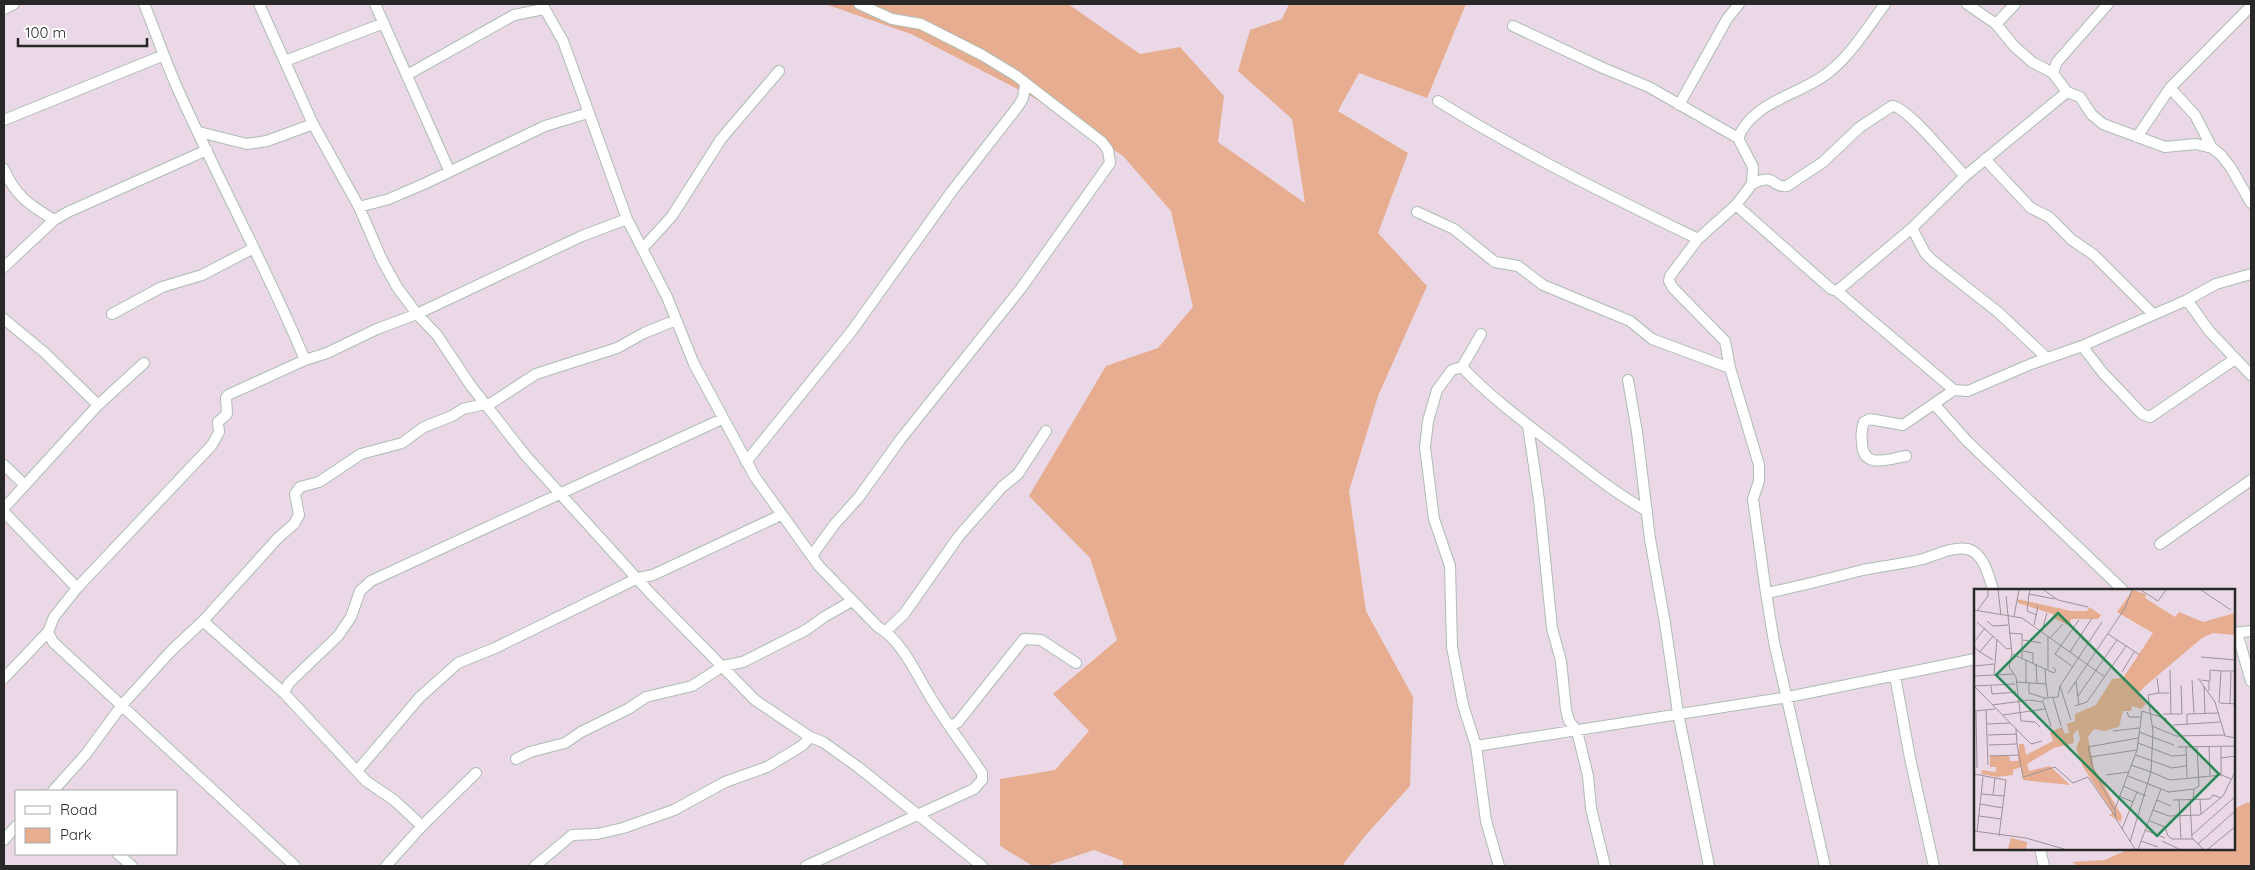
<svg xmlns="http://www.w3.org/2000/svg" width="2255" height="870" font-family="Quicksand,sans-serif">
  <rect width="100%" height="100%" fill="#ebd8e6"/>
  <path fill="#e6ad90" d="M825,4H1068L1140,54L1180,47L1224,96L1218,142L1305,203L1292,119L1238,71L1250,30L1282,19L1289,4H1466L1427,98L1359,73L1338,111L1408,153L1378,233L1427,286L1378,396L1349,491L1366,611L1413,697L1410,786L1365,836L1344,863V866H1123V861L1094,850L1046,866H1033L1000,846V779L1055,770L1089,731L1053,694L1117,640L1090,558L1029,496L1106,366L1158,348L1193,307L1171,211L1123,156L1031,96L911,34Z
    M2248,802L2251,805V866H2077L2072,862L2105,860L2129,849H2234V809Z"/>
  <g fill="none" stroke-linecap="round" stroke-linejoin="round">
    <defs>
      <path id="minor" d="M144,4C155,30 164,58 176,85C217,178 266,266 305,360
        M259,4L313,124L359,207L382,260L397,287L417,314L437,335L471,386L526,456L650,593L755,700L810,737L823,742L858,767L982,866
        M375,4L449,170
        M542,4L563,41L627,219L667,297L694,364L755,477L819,566L878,627C902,640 917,676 931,698C947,724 965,748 982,773V780L974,789L806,866
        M1967,4L1996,24L2014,46L2032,62L2053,73L2067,92L2080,97L2092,115L2103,124L2165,147L2196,144L2212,148L2221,155L2231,168L2251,203
        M4,9L14,4
        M1996,24L2015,4
        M1513,26L1603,68L1649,87L1738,138
        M285,61L384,23
        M2053,73L2057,62L2108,4
        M407,75L514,15L544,9
        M2170,88L2195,115L2212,148
        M1438,101C1521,153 1610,196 1698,239
        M1679,105L1727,19L1739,4
        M4,120L164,55
        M199,132L247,144L267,141L313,124
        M2137,137L2170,88L2251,6
        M1985,159L2031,208L2049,217L2072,240L2094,255L2153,314
        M4,169C15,196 30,205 54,220
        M1752,184C1777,172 1770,188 1787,186L1823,162L1860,127L1892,106C1907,106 1952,163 1965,176
        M1736,205L1831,289L1837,291L1912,228L1965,176L2067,92
        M359,207L389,199L426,183L545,126L588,113
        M1417,212L1454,229L1495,262L1518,266L1543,285L1630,321L1652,339L1730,368L1759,465V481L1753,499L1766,593L1774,642L1825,866
        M1912,228L1925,253L1933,261L1998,312L2047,358
        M643,248L672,216L721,139L779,71
        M4,267L54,220L68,212L207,150
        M1837,291L1954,390
        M2187,300L2210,332L2251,375
        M112,314L162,287L202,275L254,248
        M4,319L45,353L98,405
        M1481,334L1462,367L1452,370L1437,390L1428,421L1425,447L1434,519L1450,566L1452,647L1463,705L1476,746L1486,821L1499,866
        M2082,346L2103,373L2142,414L2150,417L2235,359
        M1462,367C1492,399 1527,424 1562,451C1590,473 1617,494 1647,511
        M1730,368L1725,341L1673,288L1669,281L1670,276L1698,239L1736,205L1752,184L1753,167L1738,138C1754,100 1799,96 1829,72C1851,55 1868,27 1885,4
        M1628,380L1637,432L1650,539L1665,623L1678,713L1709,866
        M1935,405L1967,441L2123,590
        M487,406L536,374L617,348L644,333L676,320
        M1528,426L1539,500L1552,628L1561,661L1566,710L1569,721L1577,731L1588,776L1591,808L1605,866
        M1906,456C1888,459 1862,470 1862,442C1861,435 1861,429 1864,422L1870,419L1903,425L1954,390L1968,391L2031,364L2082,346L2187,300L2216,284L2251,274
        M746,462L851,332L952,191L1019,105L1023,98L1025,85
        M4,465L24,484
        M4,508L98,405L144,363
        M4,512L77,588L54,617L48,632L53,642L295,866
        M2160,544L2251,480
        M813,554L834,525L859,497L900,440L1022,287L1110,163L1108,150L1102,142L1015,75L982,55L921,24L892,19L859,4
        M77,588L212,445L219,432L218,422L227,414L226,398L228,395L305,360L327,353L377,329L417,314L582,236L627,219
        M1766,593C1798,587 1830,578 1863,570C1882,566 1903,564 1923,559C1936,555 1954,546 1968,549C1984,554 1989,576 1993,590
        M203,621L284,693L366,781L394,800L422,826
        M886,631L904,614L959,536L1002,487L1018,474L1046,431
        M2234,633L2251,631
        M2237,633L2251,681
        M1895,676L1910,758L1934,866
        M4,678L48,632
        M284,693L289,683L338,636L351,617L360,591L371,581L722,419
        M948,723L951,726L958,722L1024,639L1041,640L1076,663
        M1476,746L1788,697L1975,659
        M516,759L530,752L565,743L581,732L628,709L646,697L692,686L723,666L743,662L806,630L824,617L852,601
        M357,771L420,697L458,663L495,648L638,578L653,575L781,515
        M53,791L86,754L122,705L171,651L203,621L278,538L294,524L299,515L295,494L300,487L319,482L361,454L402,443L424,427L452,416L463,409L485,404
        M4,840L16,826
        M2040,849L2044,866
        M118,854L132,866
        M386,866L422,826L476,773
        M535,866L572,835L597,834L623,828L674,810L725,782L767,767L803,745L810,737"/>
    </defs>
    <use href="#minor" stroke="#acbdb4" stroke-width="12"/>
    <use href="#minor" stroke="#fff" stroke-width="10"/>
  </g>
  <g transform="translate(1974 589)">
    <rect width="261" height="261" fill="#ebd8e6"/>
    <path d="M159,1L172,5L171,9L201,28L205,23L229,33L261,24V46L239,44L228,49L170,98L164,105L172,115L167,120L158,117L157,122H149L145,138L130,142L120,140L114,148L120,179L148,227L147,233L135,226L139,224L109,178L102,159L106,150L104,140L99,146L100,154L80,159L53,175L55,182L76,177L96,196L49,191L47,178L39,181V186L23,188L7,185L8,181L22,183V178H16V167H35L36,172H44L45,155H50L52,166L79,152L76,143L88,138L91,145L95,144L93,135L101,132V125L122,116L138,90L149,89L179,44L143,23ZM43,10L97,22H113L115,18L127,26L124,30H97L96,37L80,29L79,25L44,14ZM37,249L53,253L52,260H34Z" fill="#e6ad90"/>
    <path fill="none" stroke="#9d929a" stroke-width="1" d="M24,1L27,26M56,1L55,5L81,10M70,1L84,11L114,18M167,1L184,12L192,1M227,1L257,21M55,5L53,22L63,26M32,7L38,65L35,78L42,88L47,132L61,133L66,138M0,21L48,29L131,88M3,22L14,7V1M40,27L45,1M13,32L19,37L34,36M3,33L33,60L37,59M60,36L64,17M68,42L73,24M35,44L48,45V69M134,45L166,66M76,49L89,35M49,51L67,54M0,53L11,39M0,58L6,63L19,47M49,62L59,64V74M6,63L19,71M96,63L118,29M38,65L80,84L82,81L79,78M227,68L262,71M52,71V94M62,75L63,94M0,77L20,75M99,78L81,65L105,31M71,79L72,95M74,80V47M196,81L197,125M148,83L160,63M20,86L23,50M0,87L40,85M183,89L185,104H195M224,89L241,113L251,147L262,149M218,91L220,124M227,91L235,92V102M236,92V81L247,82M42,93L72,95L74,108M102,93L105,116M55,94V104L71,109M207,96L208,125M0,97L57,155L68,152M0,97L41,95M17,97L18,105L42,103M230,97L231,124M94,104L151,19L158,1M104,107L143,51M79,109L87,137M69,113L77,137M245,114L247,82H262M246,114L262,115M256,115L257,83M18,116L56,111L68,113L71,109L84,108L86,97M101,117L113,113L152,57M12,121L14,176M0,122L21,120M2,122L3,179M153,123L155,128H167M189,125H208M29,126L71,120M97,131L86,97L128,33M13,135L36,134M199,136L246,133M213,136V125L245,124M178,137L202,147L251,146M139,142L165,139M165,143L200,156M14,146L43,145M164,154L198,167L213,166M43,155L49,188L81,178L99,194L114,188L141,227M15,156L43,155L42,140M235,157L236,187M204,158L262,157M212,158L213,188M247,158V186M162,166L198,179L212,177M15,167L45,166M116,168L163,161M247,169L262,167M157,176L177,183M177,183L196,191L248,186L257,190M0,185L32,191L25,247M132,186L155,183M154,187L195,203L220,200M149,197L172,207M7,205L30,207M19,206L21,189M145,207L159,213M219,210L220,200L225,197L223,158M226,210L227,225M183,211L197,217M199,211L236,210L239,206L247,209M205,211L207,250M216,211L218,249L229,260M6,215L29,219M141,220L163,161L168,122L193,130M179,221L195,227L226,226L249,207L262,181M5,227L27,230M176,232L191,238L194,247M148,240L163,203M171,241L191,249M0,242L52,249L90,260M3,243L9,188M218,246L262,207M194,247L198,250H219M167,252L184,258M188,252L205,260M156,253L177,183L179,143L174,106L185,104M224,255L260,223M161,260L142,230L141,222L119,180L114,158L164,149M164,260L187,200M234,260L262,237"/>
    <path fill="#2c895a" fill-opacity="0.15" stroke="#2c895a" stroke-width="2.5" d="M84,24L245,185L183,247L22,86Z"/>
    <rect width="261" height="261" fill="none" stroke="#282828" stroke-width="2.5"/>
  </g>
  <rect width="2255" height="870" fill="none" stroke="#282828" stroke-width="10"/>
  <rect x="15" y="790" width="162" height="65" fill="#ffffff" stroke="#a9a9a9"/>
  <rect x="25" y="806" width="25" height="8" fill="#ffffff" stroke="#a9a9a9"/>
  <text x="60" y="815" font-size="15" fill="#282828">Road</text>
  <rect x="25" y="828" width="25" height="15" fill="#e6ad90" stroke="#a9a9a9"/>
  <text x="60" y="840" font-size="15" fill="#282828">Park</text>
  <path d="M18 38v8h129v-8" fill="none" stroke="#282828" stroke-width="2.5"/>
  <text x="25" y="38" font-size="15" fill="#282828" stroke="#ffffff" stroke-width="4" paint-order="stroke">100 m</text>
</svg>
